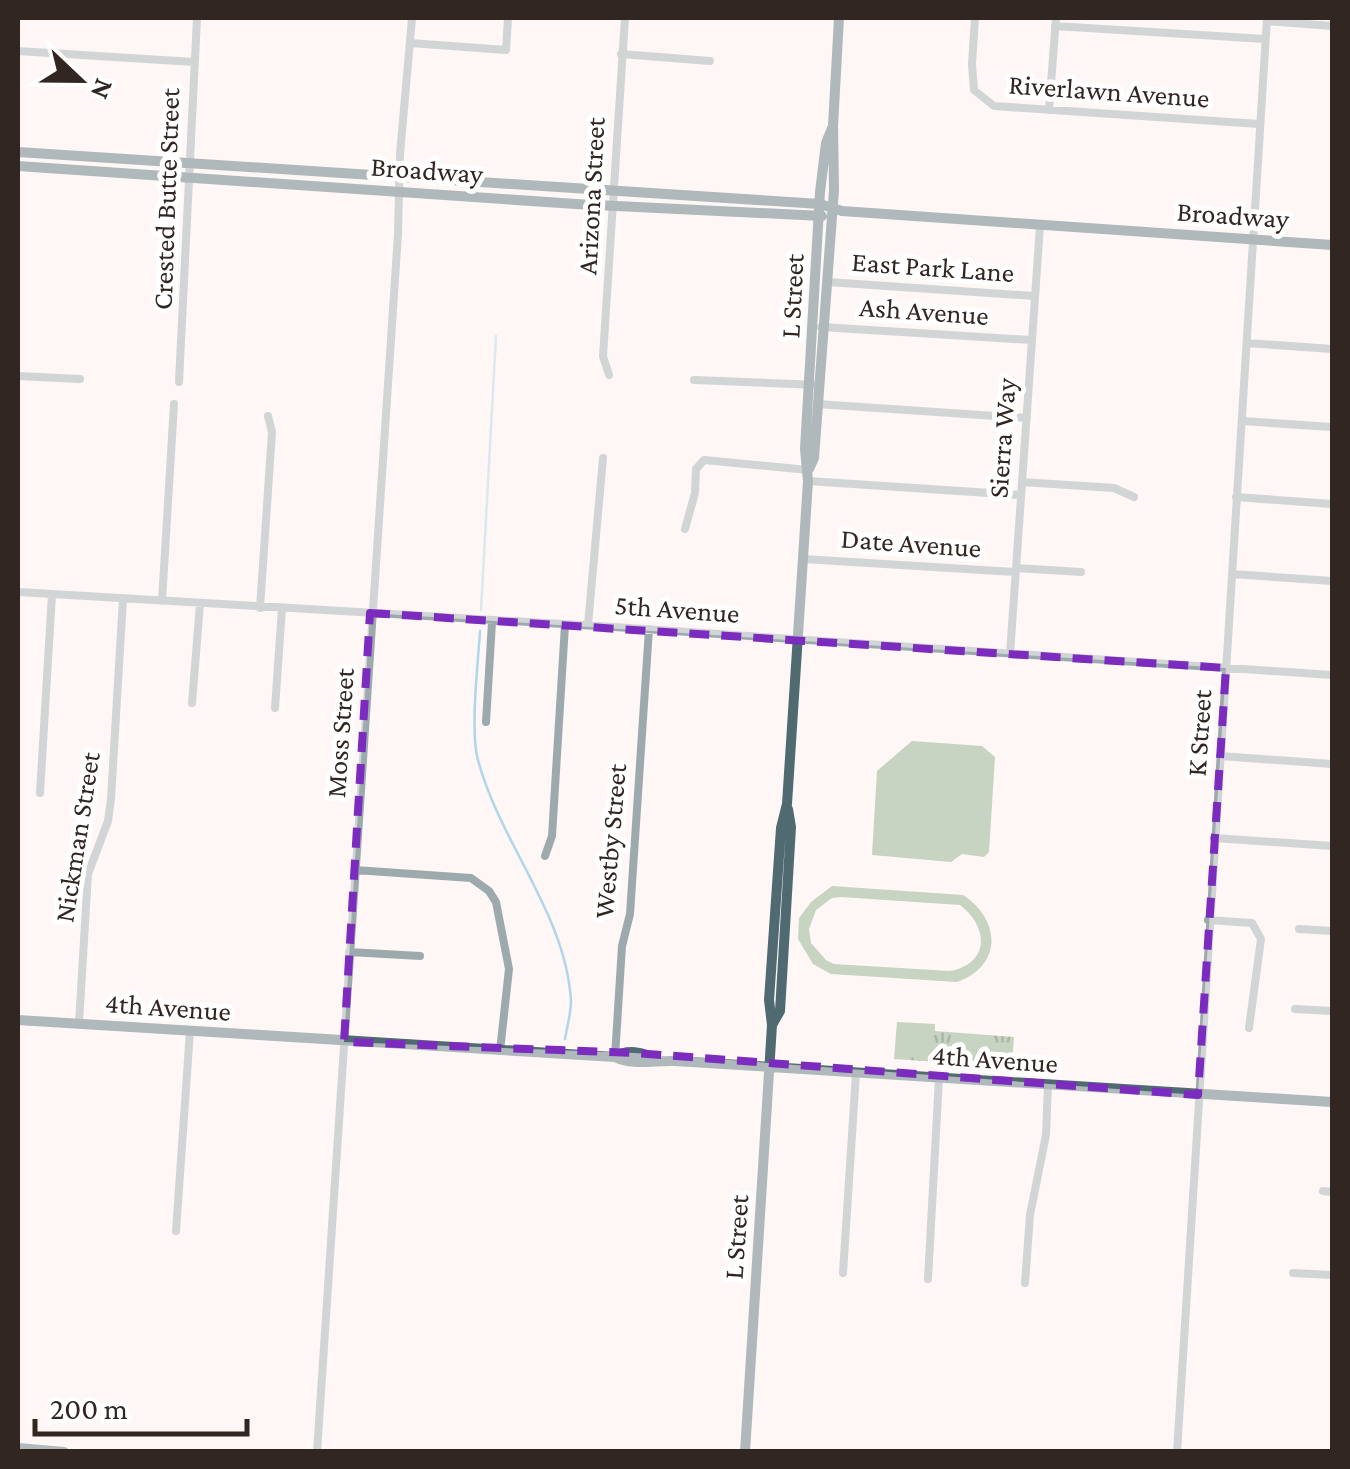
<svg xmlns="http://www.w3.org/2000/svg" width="1350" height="1469" font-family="'Crimson Pro',serif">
  <defs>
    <pattern id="park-tufts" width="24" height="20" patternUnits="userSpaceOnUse" patternTransform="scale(2.5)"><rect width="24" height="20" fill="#c7d4c1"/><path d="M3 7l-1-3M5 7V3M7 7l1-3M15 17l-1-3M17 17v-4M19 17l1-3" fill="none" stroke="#abb6a6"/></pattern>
  </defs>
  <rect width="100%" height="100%" fill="#fef7f5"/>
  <path fill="#c7d4c1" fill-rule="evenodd" d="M912,741L982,746L995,757L989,852L984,857L962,854L951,862L872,855L877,771Z
    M832,886L963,895C1000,919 1004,965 957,982L831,974L813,964L798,939L799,918L811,902ZM841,897L960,905C988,926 991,963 950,971L834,964L826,960L811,943L809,929L816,910L832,898Z"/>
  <path fill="url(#park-tufts)" d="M897,1022L935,1024V1031L1014,1037L1012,1067L894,1059Z"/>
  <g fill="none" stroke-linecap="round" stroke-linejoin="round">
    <path stroke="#b0d6ea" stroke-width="2.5" d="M481,610L496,336
      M480,631C478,662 470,733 478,760C500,843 566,914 571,1001C571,1013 567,1027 565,1039"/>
    <path stroke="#9caaae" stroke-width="8" d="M975,18L972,64L974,90L994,106L1259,124
      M1267,21L1332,26
      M1055,26L1265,39
      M410,43L506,50L508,18
      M18,51L194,62
      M621,54L710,61
      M1049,110L1056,18
      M828,282L1034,296
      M821,327L1031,340
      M1247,343L1332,349
      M609,375L603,356L625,18
      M18,376L80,379
      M694,380L819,385
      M179,382L197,18
      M817,404L1027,418
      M1242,421L1332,427
      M808,481L1020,495
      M1022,482L1114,488L1134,497
      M1236,497L1332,504
      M685,529L695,493L696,469L704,460L808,470
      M803,559L1015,572
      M1016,568L1081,572
      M1232,574L1332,581
      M18,592L614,627L1332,675
      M162,601L174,404
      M260,608L272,432L268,416
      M588,625L603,458
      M1010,654L1040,226
      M192,703L200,604
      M275,708L282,608
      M486,722L492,622
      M1220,756L1332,764
      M40,793L52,594
      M1214,838L1332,846
      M545,856L552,836L565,625
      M355,870L471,878L489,891L496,902L509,969L500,1051
      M1208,920L1252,923L1261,939L1249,1028
      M1299,929L1332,931
      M349,952L420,956
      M1295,1009L1332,1011
      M79,1023L88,874L108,821L111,799L123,599
      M615,1057L622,946L630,914L649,629
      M1323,1191L1332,1192
      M176,1231L190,1031
      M843,1273L856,1073
      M1293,1273L1332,1275
      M928,1279L939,1078
      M1025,1283L1030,1215L1046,1135L1048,1085
      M317,1452L398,234L400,154L412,18
      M1177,1452L1267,18"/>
    <path stroke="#506a71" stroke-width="10" d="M18,152L820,204L842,211L1332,245
      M18,166L576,204L822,216
      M809,469L814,458L834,190L833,126L839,18
      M18,1020L615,1057C633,1066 655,1060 675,1061L1332,1102
      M772,1025L780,1011L791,827L788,809
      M615,1057C626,1049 644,1051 654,1060
      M18,1448L64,1452
      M745,1452L772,1025L769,1000L781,828L787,804L808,481L805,449L820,192L826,143L833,126"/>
  </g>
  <path d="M0 0H1350V1469H0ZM370,613L1226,668L1198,1095L635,1053L344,1042Z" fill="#fef7f5" fill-opacity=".55" fill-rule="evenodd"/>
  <path fill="none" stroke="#7b2cbf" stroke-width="8" stroke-dasharray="20 12" stroke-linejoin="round" d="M370,613L1226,668L1198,1095L635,1053L344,1042Z"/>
  <g text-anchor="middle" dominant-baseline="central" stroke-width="10" stroke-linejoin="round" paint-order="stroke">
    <g font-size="28" fill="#312622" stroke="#fff">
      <text transform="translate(1109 91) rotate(4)">Riverlawn Avenue</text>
      <text transform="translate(427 170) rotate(4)">Broadway</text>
      <text transform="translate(591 196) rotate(-87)">Arizona Street</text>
      <text transform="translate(166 199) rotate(-88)">Crested Butte Street</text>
      <text transform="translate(1233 215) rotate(4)">Broadway</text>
      <text transform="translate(933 267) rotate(4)">East Park Lane</text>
      <text transform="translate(792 296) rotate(-87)">L Street</text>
      <text transform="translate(924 311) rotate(4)">Ash Avenue</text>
      <text transform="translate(1002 438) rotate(-86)">Sierra Way</text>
      <text transform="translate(911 543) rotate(4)">Date Avenue</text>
      <text transform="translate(677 609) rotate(4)">5th Avenue</text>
      <text transform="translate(340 733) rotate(-86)">Moss Street</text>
      <text transform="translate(1199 733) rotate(-86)">K Street</text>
      <text transform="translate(77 837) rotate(-81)">Nickman Street</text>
      <text transform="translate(610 841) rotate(-85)">Westby Street</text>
      <text transform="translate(168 1007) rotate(4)">4th Avenue</text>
      <text transform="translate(995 1059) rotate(4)">4th Avenue</text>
      <text transform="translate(736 1237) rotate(-86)">L Street</text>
    </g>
  </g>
  <rect width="1350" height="1469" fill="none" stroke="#312622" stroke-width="40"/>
  <g transform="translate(80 80) rotate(112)" stroke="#ffffff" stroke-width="8" paint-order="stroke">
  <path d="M0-8L18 38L0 25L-18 38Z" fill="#312622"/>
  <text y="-15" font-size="28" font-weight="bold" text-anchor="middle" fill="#312622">N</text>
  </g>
  <path d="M35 1419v15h212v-15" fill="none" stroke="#312622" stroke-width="5"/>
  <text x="50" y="1419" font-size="30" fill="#312622" stroke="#ffffff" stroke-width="8" paint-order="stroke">200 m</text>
</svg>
